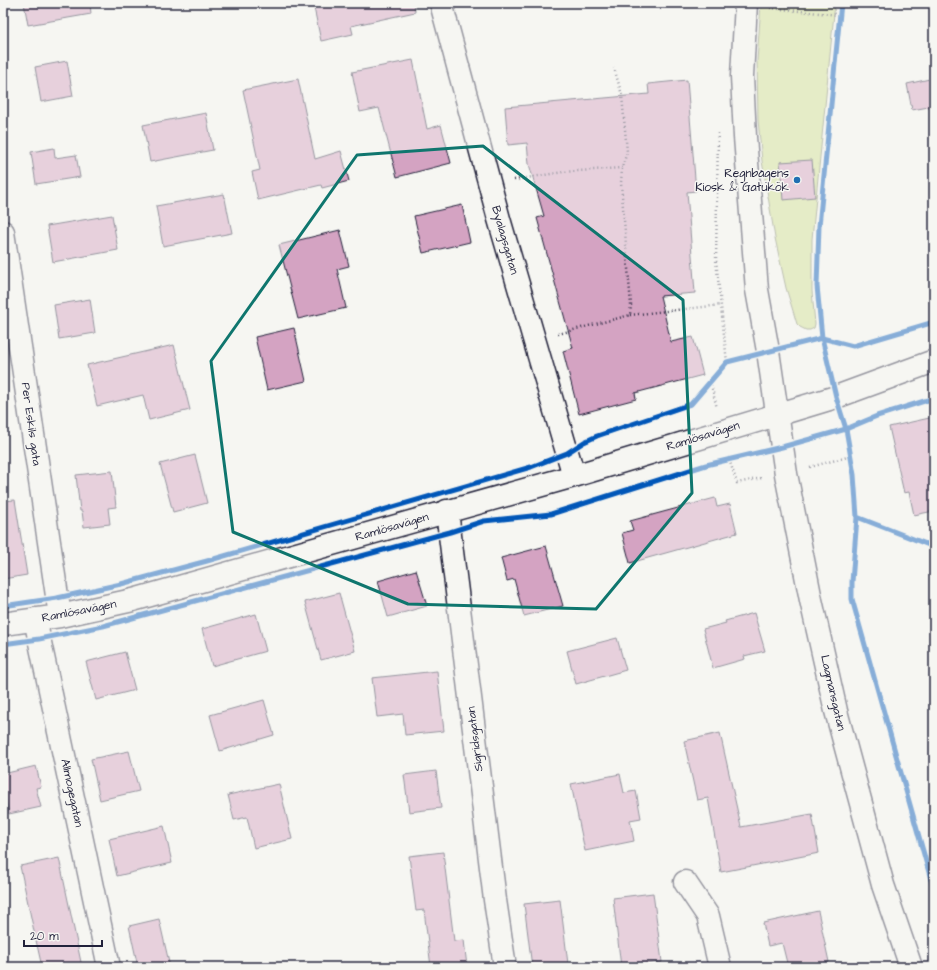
<svg xmlns="http://www.w3.org/2000/svg" width="937" height="970" font-family="'Architects Daughter',sans-serif">
  <rect width="100%" height="100%" fill="#f6f6f2"/>
  <filter id="ink" filterUnits="userSpaceOnUse"><feTurbulence type="fractalNoise" baseFrequency=".025" numOctaves="2"/><feDisplacementMap in="SourceGraphic" scale="8" xChannelSelector="R" yChannelSelector="G"/><feConvolveMatrix kernelMatrix="1 2 1 2 8 2 1 2 1" color-interpolation-filters="sRGB"/></filter>
  <g filter="url(#ink)">
    <path fill="#d0df92" stroke="#798066" d="M761,3H835L812,239V291L815,324L814,328L810,330H806L800,327L797,324L786,288L775,238L762,161L758,120L757,61Z"/>
    <path fill="#d4a3c2" stroke="#22223b" d="M24,3H90L91,14L28,25Z
      M313,3H414L415,12L351,26L353,34L321,41Z
      M413,60L427,129L441,125L451,163L397,177L379,108L360,112L352,72Z
      M67,61L73,96L41,102L35,67Z
      M934,78V106L912,110L907,84Z
      M298,79L315,159L341,151L349,181L322,188L321,185L258,200L252,172L260,170L243,90Z
      M687,80L696,191L687,192L695,293L660,296L671,342L693,337L703,375L635,393L636,399L579,414L563,351L573,348L537,218L544,216L529,164L527,143L508,145L505,107L649,94L648,84Z
      M206,113L213,150L150,162L143,125Z
      M54,148L55,158L76,155L80,177L36,184L31,152Z
      M812,160L815,197L783,200L780,162Z
      M224,194L232,233L163,246L156,206Z
      M462,205L470,242L423,253L414,216Z
      M112,215L118,250L53,262L47,226Z
      M340,230L349,266L337,269L346,308L298,319L279,245Z
      M90,299L95,333L59,339L54,305Z
      M294,328L306,381L267,390L255,337Z
      M174,345L190,410L149,420L143,395L97,406L87,365Z
      M934,417V511L914,515L909,492L904,493L889,427Z
      M195,455L207,503L173,512L160,464Z
      M112,471L116,507L108,508L110,524L84,527L82,511H80L76,475Z
      M715,498L717,507L730,504L737,533L630,563L622,533L633,530L630,521Z
      M15,500L27,575L3,579V501Z
      M546,546L563,606L524,616L514,579L507,581L501,558Z
      M416,570L427,606L388,617L378,581Z
      M339,593L355,651L321,660L305,602Z
      M754,613L765,651L744,656L745,659L713,668L703,629L726,623L725,621Z
      M256,614L266,651L212,666L202,629Z
      M617,638L626,670L576,684L567,651Z
      M125,652L135,690L96,700L86,662Z
      M437,671L444,731L405,735L403,714L377,717L372,678Z
      M264,700L274,735L220,751L210,715Z
      M720,733L741,827L812,814L819,853L721,872L708,798L697,800L684,741Z
      M129,751L139,791L100,800L91,759Z
      M36,766L41,787L36,788L41,807L9,814L3,787V774Z
      M436,771L441,808L409,812L404,775Z
      M620,774L624,793L636,791L641,818L630,820L634,841L585,851L571,784Z
      M279,784L292,839L254,848L247,817L234,820L228,795Z
      M164,826L172,863L117,876L109,839Z
      M443,852L454,941L464,940L467,967H431L424,910L416,911L409,856Z
      M59,858L82,967H42L35,936L20,866Z
      M653,893L662,962L621,967L613,898Z
      M560,900L568,964L532,967L524,904Z
      M818,911L829,962L806,967H788L782,943L768,946L763,923Z
      M159,919L170,967H138L129,926Z"/>
    <g fill="none" stroke-linecap="round" stroke-linejoin="round">
      <defs>
        <path id="minor" d="M441,3L499,219L574,476
          M746,3L742,76L745,137L757,290L768,351L786,474L811,600L836,711L883,885L911,967
          M3,232L60,616
          M447,511L495,900L505,967
          M35,619L109,967
          M3,624L60,616L133,600L574,476L836,397L934,361
          M685,882L708,916L720,967"/>
      </defs>
      <use href="#minor" stroke="#22223b" stroke-width="25"/>
      <path stroke="#22223b" stroke-width="2.5" stroke-dasharray="1 3" stroke-linecap="butt" d="M770,8L839,15
        M718,133L716,260L727,362
        M514,180L563,172L622,168
        M630,315L721,305
        M558,334L630,315L631,305L621,183L622,168L627,152L622,95L614,68
        M710,381L717,408
        M728,456L737,483L762,478
        M810,467L851,456"/>
      <use href="#minor" stroke="#f6f6f2" stroke-width="22"/>
      <defs>
        <path id="cycleway" d="M841,3L819,226L817,286L822,338L836,397L846,429L854,475L857,517L852,582V599L934,890
          M857,517L934,547
          M3,606L57,598L121,584L207,561L531,467L567,453L584,442L597,436L691,404L727,362L822,338L853,346L934,322
          M3,644L39,639L103,626L450,532L484,521L551,514L706,465L782,447L846,429L877,416L934,398"/>
      </defs>
      <use href="#cycleway" stroke="#f6f6f2" stroke-width="8"/>
      <use href="#cycleway" stroke="#0057b8" stroke-width="5"/>
    </g>
  </g>
  <path d="M0 0H937V970H0ZM483,146L683,300L692,493L596,609L408,604L233,532L211,361L357,155Z" fill="#f6f6f2" fill-opacity=".55" fill-rule="evenodd"/>
  <path fill="none" stroke="#0f766e" stroke-width="3" stroke-linejoin="round" d="M483,146L683,300L692,493L596,609L408,604L233,532L211,361L357,155Z"/>
  <circle fill="#1f6fb2" stroke="#f6f6f2" stroke-width="1.5" cx="797" cy="180" r="4"/>
  <g text-anchor="middle" dominant-baseline="central" stroke-width="3" stroke-linejoin="round" paint-order="stroke">
    <g font-size="12" fill="#22223b" stroke="#f6f6f2" text-anchor="end">
      <text x="789" y="173">Regnbågens<tspan x="789" dy="14">Kiosk &amp; Gatukök</tspan></text>
    </g>
    <g font-size="12" fill="#22223b" stroke="#f6f6f2">
      <text transform="translate(505 240) rotate(74)">Byalagsgatan</text>
      <text transform="translate(31 424) rotate(82)">Per Eskils gata</text>
      <text transform="translate(703 436) rotate(-17)">Ramlösavägen</text>
      <text transform="translate(392 527) rotate(-16)">Ramlösavägen</text>
      <text transform="translate(79 611) rotate(-11)">Ramlösavägen</text>
      <text transform="translate(833 693) rotate(77)">Lagmansgatan</text>
      <text transform="translate(475 739) rotate(-97)">Sigridsgatan</text>
      <text transform="translate(72 793) rotate(78)">Allmogegatan</text>
    </g>
  </g>
  <rect width="937" height="970" fill="none" stroke="#f6f6f2" stroke-width="16"/>
  <rect x="8" y="8" width="921" height="954" fill="none" stroke="#22223b" stroke-width="1.5" filter="url(#ink)"/>
  <path d="M24 940v6h78v-6" fill="none" stroke="#22223b" stroke-width="2"/>
  <text x="30" y="940" font-size="12" fill="#22223b" stroke="#f6f6f2" stroke-width="3" paint-order="stroke">20 m</text>
</svg>
